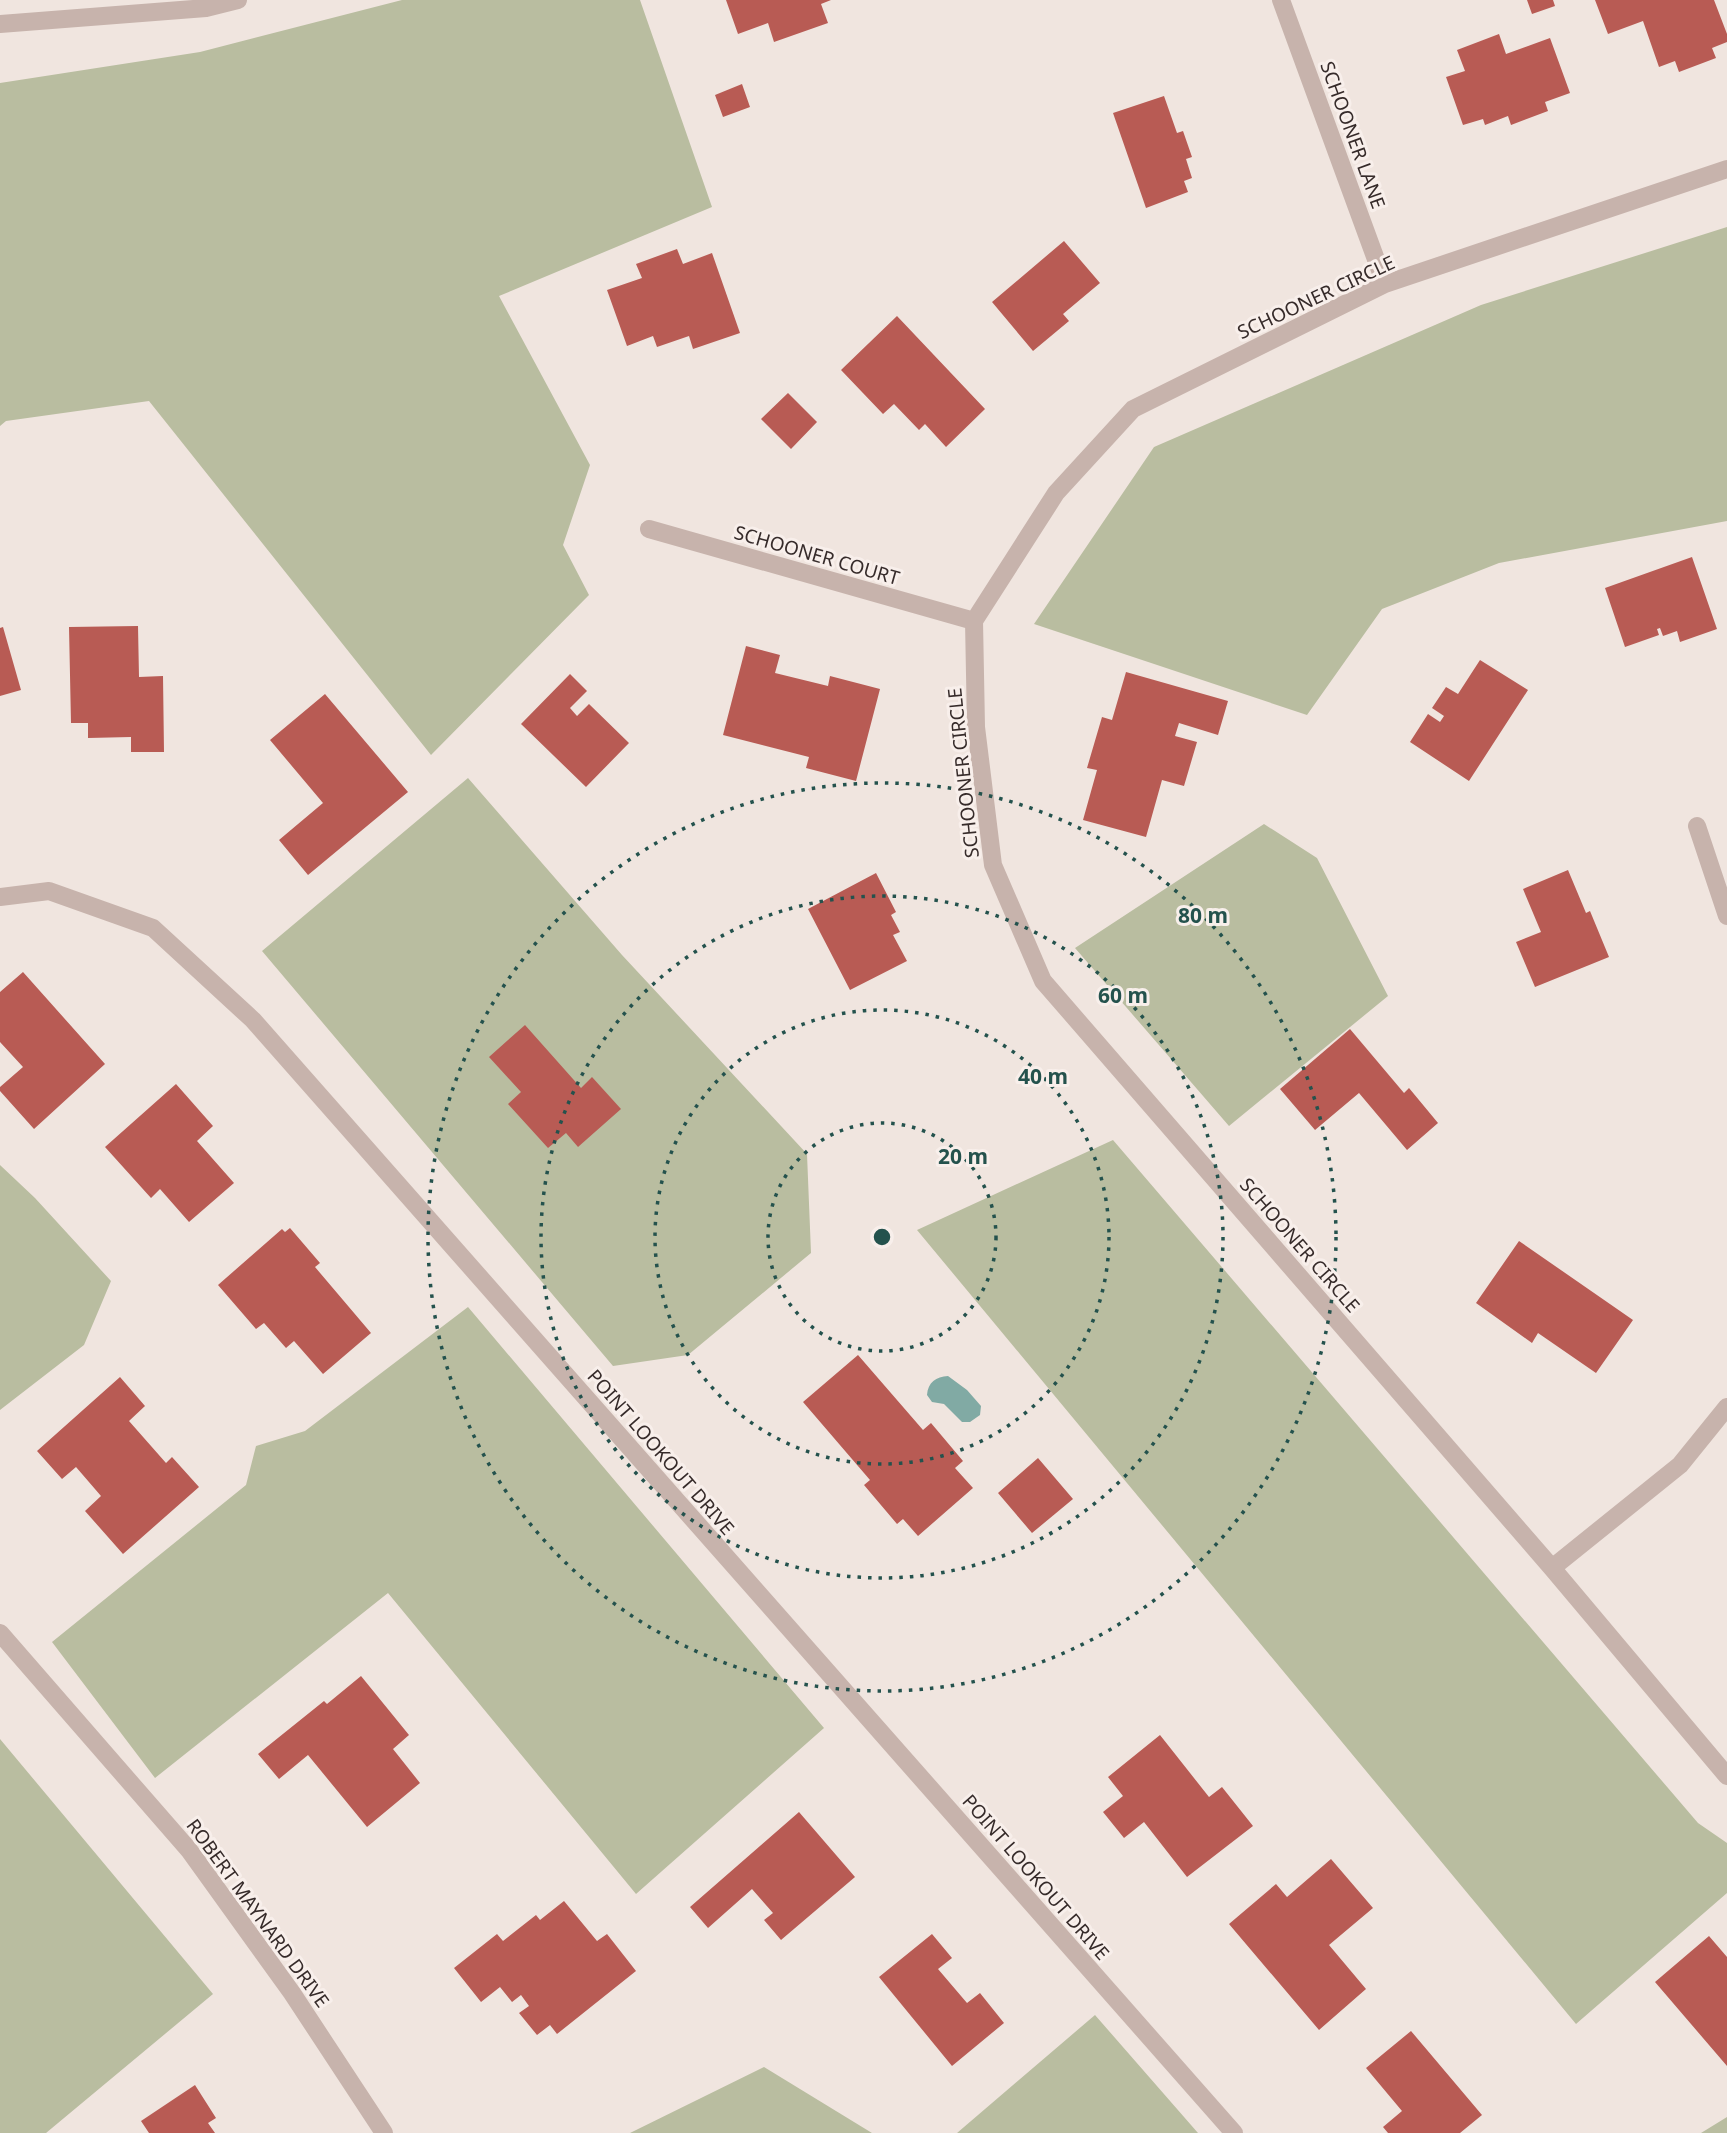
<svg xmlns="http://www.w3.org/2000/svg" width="1727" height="2133" font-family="'Noto Sans',sans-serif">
  <rect width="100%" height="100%" fill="#f0e5df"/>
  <path fill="#b9bda0" d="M402,0H640L712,207L499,296L590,465L563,545L589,595L431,755L149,401L6,421L0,426V83L200,52Z
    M1727,227V521L1499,563L1382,609L1307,715L1034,624L1154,447L1481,305Z
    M468,778L622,955L807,1154L811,1253L688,1355L613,1366L262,951Z
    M1264,824L1317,858L1388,996L1229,1126L1075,948Z
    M1113,1140L1698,1823L1727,1843V1893L1576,2024L917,1230Z
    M0,1165L35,1198L111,1281L84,1345L0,1410Z
    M468,1307L824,1728L636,1894L388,1593L155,1778L52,1642L246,1485L256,1446L305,1431Z
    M0,1739L213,1994L46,2133H0Z
    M1095,2015L1198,2133H957Z
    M764,2067L872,2133H630Z
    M1727,2117V2133H1701Z"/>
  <path fill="#81aaa4" d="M948,1376L967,1390L981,1406L980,1415L970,1422H962L944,1404L932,1402L927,1395C928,1382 936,1377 948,1376Z"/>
  <path fill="#b85b54" d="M726,0H831L821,4L828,23L774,42L768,23L738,34Z
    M1527,0H1553L1555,6L1532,14Z
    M1595,0H1714L1727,34V42L1712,48L1716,58L1679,72L1675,61L1659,67L1643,21L1608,34Z
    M1499,34L1506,54L1550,38L1570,93L1545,102L1548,111L1511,125L1508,116L1485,125L1483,119L1463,125L1446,77L1465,71L1457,50Z
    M742,84L750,107L723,117L715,95Z
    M1164,96L1177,133L1183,131L1192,157L1186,159L1192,178L1184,181L1188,192L1146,208L1113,113Z
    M1064,241L1100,283L1063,314L1069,321L1033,351L992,302Z
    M677,249L683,264L712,253L740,333L693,349L689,336L657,347L653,336L627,346L607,290L642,278L636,264Z
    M897,316L985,409L946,447L925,424L919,430L894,404L883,414L841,370Z
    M788,393L817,422L791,449L761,419Z
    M1692,557L1717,629L1680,642L1677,631L1663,636L1660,628L1657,629L1659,635L1625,647L1605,588Z
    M138,626L139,677L163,676L164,752H131V737L88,738V723H71L69,627Z
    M3,627L21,690L0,696V628Z
    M746,646L780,655L775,673L828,686L830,676L880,689L856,781L806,768L809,757L723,735Z
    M1480,660L1528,690L1469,781L1410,742L1428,714L1440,722L1444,716L1432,708L1446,687L1458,694Z
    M1126,672L1228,701L1218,735L1179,723L1175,736L1197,742L1184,786L1162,780L1146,837L1083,820L1097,770L1087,768L1102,717L1112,720Z
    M570,674L587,691L570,708L577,716L589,704L629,743L586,787L521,724Z
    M325,694L408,792L308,875L279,840L323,803L270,740Z
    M1568,870L1586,913L1590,911L1609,957L1535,987L1516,942L1541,932L1523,889Z
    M876,873L896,912L891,915L900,932L893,935L907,961L850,990L808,909Z
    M23,972L105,1064L34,1129L0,1091V1087L23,1067L0,1042V992Z
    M525,1025L581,1088L592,1077L621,1109L578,1147L566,1133L548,1148L508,1104L521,1092L489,1057Z
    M1350,1029L1404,1093L1409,1088L1438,1123L1407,1150L1359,1093L1315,1130L1280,1089Z
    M176,1084L213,1126L197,1141L234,1183L189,1222L160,1189L151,1198L105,1147Z
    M290,1228L320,1263L315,1267L371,1333L323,1374L294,1341L286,1348L264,1323L256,1329L218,1285L282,1229L285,1232Z
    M1519,1241L1633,1320L1596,1373L1538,1333L1532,1343L1476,1303Z
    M858,1355L923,1430L931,1423L963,1461L955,1468L973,1488L918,1536L903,1519L897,1524L864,1485L870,1480L803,1402Z
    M120,1377L145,1406L129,1421L166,1463L172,1457L199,1487L123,1554L85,1511L101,1496L76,1467L62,1479L37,1451Z
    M1038,1458L1073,1499L1032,1533L998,1493Z
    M361,1676L409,1735L393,1749L420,1783L367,1827L308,1755L279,1779L258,1754L324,1701L327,1704Z
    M1160,1735L1209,1797L1222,1787L1253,1826L1187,1877L1144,1822L1124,1838L1103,1812L1123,1796L1108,1777Z
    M799,1812L855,1877L781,1940L764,1920L773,1913L752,1889L708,1928L690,1907Z
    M1331,1859L1373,1908L1329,1945L1366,1989L1319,2030L1229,1924L1276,1884L1287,1897Z
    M564,1901L597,1941L607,1934L636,1971L557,2034L550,2025L537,2035L519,2013L529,2006L521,1995L512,2002L500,1987L481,2002L454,1968L497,1934L503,1941L536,1915L540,1920Z
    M932,1934L952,1958L938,1969L967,2003L980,1993L1004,2023L952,2066L879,1977Z
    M1709,1936L1727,1957V2066L1655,1982Z
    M1411,2031L1482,2115L1460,2133H1388L1383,2127L1402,2111L1366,2068Z
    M195,2085L216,2118L208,2123L215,2133H149L141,2121Z"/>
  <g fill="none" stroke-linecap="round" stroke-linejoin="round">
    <path stroke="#c7b3ac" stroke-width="18" d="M1281,0L1385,284
      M1727,169L1385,284L1133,409L1056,493L974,621L976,727L993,865L1043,981L1552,1568L1727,1776
      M649,529L974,621
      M1697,826L1727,916
      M0,897L49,891L153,928L253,1020L1234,2133
      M1552,1568L1680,1465L1727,1407
      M0,1633L189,1850L292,1993L384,2133"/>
    <path stroke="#c7b3ac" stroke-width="18" d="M0,24L206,8L238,0"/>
  </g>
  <g fill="none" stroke="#24524d" stroke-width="3.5" stroke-dasharray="3.5 7">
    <circle cx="882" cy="1237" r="114"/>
    <circle cx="882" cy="1237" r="227"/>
    <circle cx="882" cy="1237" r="341"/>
    <circle cx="882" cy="1237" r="454"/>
  </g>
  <g text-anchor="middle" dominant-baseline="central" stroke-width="6" stroke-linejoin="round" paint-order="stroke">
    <g font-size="19" fill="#362b2a" stroke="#f8efeb">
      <text transform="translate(1353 135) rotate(70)">SCHOONER LANE</text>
      <text transform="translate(1316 297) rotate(-25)">SCHOONER CIRCLE</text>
      <text transform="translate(817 555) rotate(16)">SCHOONER COURT</text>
      <text transform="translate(963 773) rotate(-96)">SCHOONER CIRCLE</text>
      <text transform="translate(1300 1245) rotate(49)">SCHOONER CIRCLE</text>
      <text transform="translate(661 1452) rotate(49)">POINT LOOKOUT DRIVE</text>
      <text transform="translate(1036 1877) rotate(49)">POINT LOOKOUT DRIVE</text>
      <text transform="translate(258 1913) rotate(54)">ROBERT MAYNARD DRIVE</text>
    </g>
  </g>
  <circle cx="882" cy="1237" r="10" fill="#24524d" stroke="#f8efeb" stroke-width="3.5"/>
  <g font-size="21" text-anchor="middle" font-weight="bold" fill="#24524d" stroke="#f8efeb" stroke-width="6" stroke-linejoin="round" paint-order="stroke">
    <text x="1203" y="923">80 m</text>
    <text x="1123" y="1003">60 m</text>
    <text x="1043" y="1084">40 m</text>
    <text x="963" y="1164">20 m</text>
  </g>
</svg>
